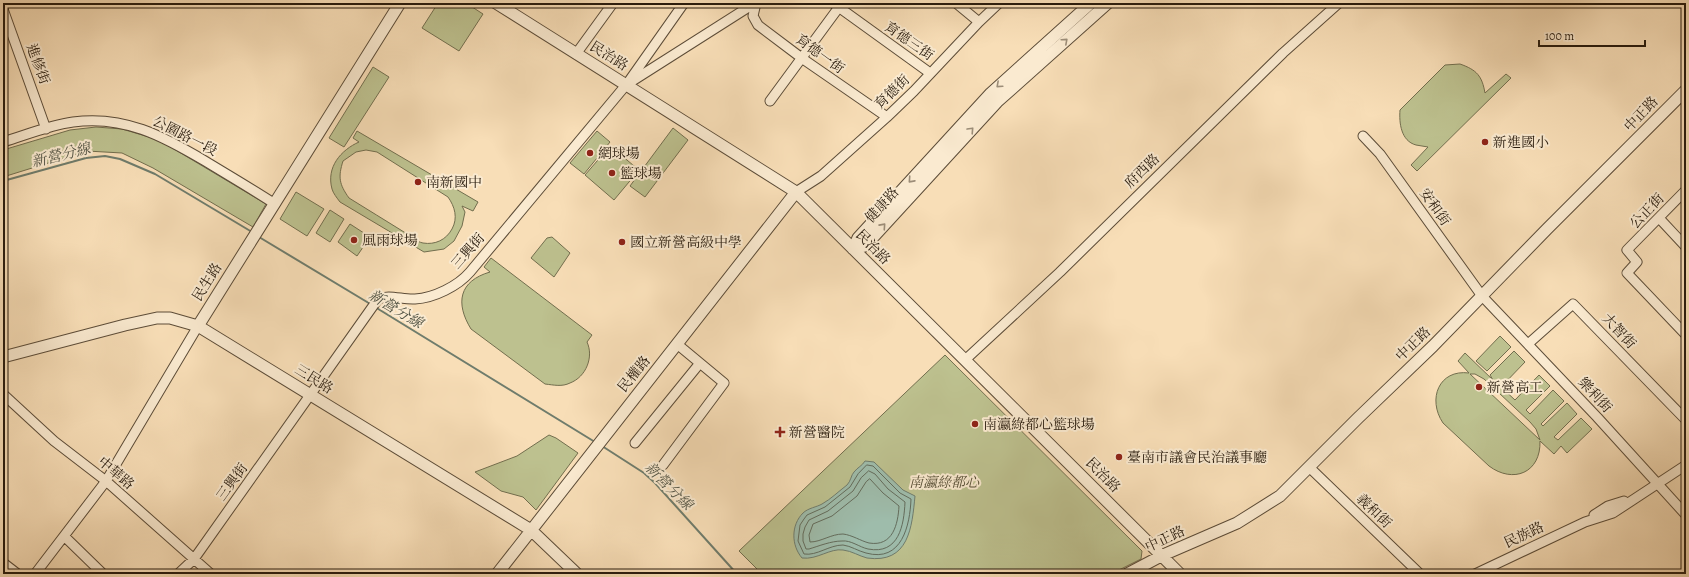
<svg xmlns="http://www.w3.org/2000/svg" width="1689" height="577" font-family="Alegreya,'Noto Serif TC',serif">
  <rect width="100%" height="100%" fill="#f8deb7"/>
  <filter id="stains"><feTurbulence type="fractalNoise" baseFrequency=".005" numOctaves="4"/><feColorMatrix values="0 0 0 0 .2 0 0 0 0 .09 0 0 0 0 .02 0 0 0 .5 -.17"/></filter>
  <radialGradient id="worn" r=".72"><stop offset=".6" stop-color="#630" stop-opacity="0"/><stop offset="1" stop-color="#630" stop-opacity=".3"/></radialGradient>
  <path fill="#bdc18f" stroke="#726e4e" fill-rule="evenodd" d="M438,3H466L483,14L459,51L422,28Z
    M1460,64C1477,70 1482,76 1485,93L1506,74L1511,78L1417,171L1411,165L1428,147C1424,146 1420,146 1416,145C1401,141 1399,123 1400,110L1445,65Z
    M373,67L389,77L344,147L329,138Z
    M96,127L122,129L159,140L266,204L253,227L153,168L122,153L87,151L3,177V150L70,130Z
    M673,128L688,140L645,197L630,186Z
    M357,131L478,202L473,211L462,206L465,212L462,226L454,241L444,249L424,252L340,202C337,198 333,193 332,189C326,167 341,150 359,142L353,138ZM366,150L377,152L448,197C455,207 458,218 452,229C446,240 435,245 423,243C417,242 410,236 404,232C386,221 367,209 349,198C339,184 338,177 343,161L356,152Z
    M597,131L610,142L584,174L570,163Z
    M610,146L639,170L614,200L585,175Z
    M296,192L324,209L307,236L280,219Z
    M330,210L344,219L330,242L316,233Z
    M350,224L370,237L357,256L338,242Z
    M552,237L570,253L554,277L531,258L547,238Z
    M491,258L592,335L587,342C594,357 586,377 570,383C562,387 554,385 545,384L471,329C455,303 459,281 490,272L484,267Z
    M1500,336L1511,347L1487,371L1476,361Z
    M1514,351L1525,362L1501,387L1515,400L1539,375L1550,386L1526,410L1530,414L1553,390L1564,401L1541,424L1543,426L1567,403L1577,414L1554,437L1558,440L1581,418L1592,429L1567,453L1561,446L1554,454L1540,441C1541,473 1513,484 1489,466L1443,423C1427,399 1439,369 1469,373L1458,361L1465,353L1493,380L1490,375ZM1470,374H1475L1484,379L1530,422L1536,429L1540,440Z
    M945,355L1142,551L1141,559L1111,574H762L739,551Z
    M549,435L556,438L578,453L536,510L523,497L501,491L475,472L517,456Z"/>
  <path fill="#9ebcab" stroke="#6f7c6c" d="M865,461L874,462L903,490L915,496C912,527 909,564 867,558C859,556 852,551 843,550C830,548 817,560 802,558C791,545 791,525 803,513C808,508 817,507 822,504C831,499 839,491 847,485C851,481 851,475 854,472C858,467 862,466 865,461Z"/>
  <g fill="none" stroke-linecap="round" stroke-linejoin="round">
    <path stroke="#636c5c" stroke-width="1" d="M867,465L873,466L900,493L911,499C910,525 902,563 866,553C858,551 851,546 843,545C829,545 817,556 804,554L798,541L800,525L804,519L807,515L825,507L850,487L858,474Z
      M869,471L875,474L888,489L905,502C904,525 899,555 868,549C859,547 851,540 842,541C831,541 819,546 809,549H806L803,541V534L805,527L809,520L828,511L853,491L861,478Z
      M870,479L883,493L899,506C898,524 893,547 869,543C861,541 852,535 843,534C831,534 821,542 810,542L809,535L813,524L832,516L857,496L866,482Z"/>
    <path stroke="#6f7c6c" stroke-width="2" d="M3,181L86,158L105,156L120,159L155,174L252,232
      M259,237L372,305
      M375,307L595,442
      M602,446L644,473L655,483L737,574"/>
    <defs>
      <path id="minor" d="M756,3L753,16L758,25L803,59L887,117
        M833,3L930,73
        M956,3L979,22
        M3,9L46,129
        M576,54L613,3
        M629,81L684,3
        M770,101L842,3
        M1363,136L1380,154L1482,296L1597,417L1686,515
        M3,142C26,135 50,125 73,122C124,115 163,136 205,161C228,175 252,189 275,204
        M1686,190L1627,250L1637,262L1627,273L1686,335
        M796,192L821,176L887,117L914,91L979,22L999,3
        M1659,218L1686,247
        M1528,344L1573,304L1686,420
        M965,360L1060,272L1283,53L1339,3
        M3,394L54,441L106,481L211,574
        M635,443L700,363
        M663,465L724,383L677,344
        M1309,467L1420,574
        M1594,515L1608,506L1624,501
        M64,536L103,574
        M35,574L106,481L198,326
        M178,574L194,559L378,299C389,294 403,300 415,299C434,298 458,286 470,272L626,85L755,3
        M1475,574L1585,522L1613,513L1686,465"/>
      <path id="tertiary" d="M496,3L796,192L1180,574
        M853,249L865,246L997,102L1108,3
        M853,249L858,238L991,93L1091,3
        M198,326L400,3
        M3,357L125,325L157,318H170L198,326L531,530L577,574
        M3,564L16,574
        M497,574L796,192
        M1127,574L1163,555L1237,523L1280,496L1358,418L1433,346L1547,229L1686,90"/>
    </defs>
    <use href="#minor" stroke="#5c4c38" stroke-width="11"/>
    <use href="#tertiary" stroke="#5c4c38" stroke-width="13"/>
    <use href="#minor" stroke="#faead0" stroke-width="9"/>
    <use href="#tertiary" stroke="#faead0" stroke-width="11"/>
  </g>
  <defs><path id="oneway-chevron" d="M-2-3.5L2.5 0L-2 3.5" fill="none" stroke-width="1.6" stroke-linecap="round" stroke-linejoin="round"/></defs>
  <g stroke="#9c8d78">
    <use href="#oneway-chevron" transform="translate(1065 41) rotate(-42)"/>
    <use href="#oneway-chevron" transform="translate(999 85) rotate(138)"/>
    <use href="#oneway-chevron" transform="translate(971 130) rotate(-47)"/>
    <use href="#oneway-chevron" transform="translate(911 180) rotate(132)"/>
    <use href="#oneway-chevron" transform="translate(883 226) rotate(-48)"/>
  </g>
  <g fill="#8f2418" stroke="#faead0" stroke-width="1.5">
    <circle cx="1485" cy="142" r="4"/>
    <circle cx="590" cy="153" r="4"/>
    <circle cx="612" cy="173" r="4"/>
    <circle cx="418" cy="182" r="4"/>
    <circle cx="354" cy="240" r="4"/>
    <circle cx="622" cy="242" r="4"/>
    <circle cx="1479" cy="387" r="4"/>
    <circle cx="975" cy="424" r="4"/>
    <path d="M778 426h4v4h4v4h-4v4h-4v-4h-4v-4h4z"/>
    <circle cx="1119" cy="457" r="4"/>
  </g>
  <g text-anchor="middle" dominant-baseline="central" stroke-width="4" stroke-linejoin="round" paint-order="stroke">
    <g font-size="14" fill="#281b0d" stroke="#faead0">
      <text transform="translate(909 41) rotate(35)">育德三街</text>
      <text transform="translate(820 54) rotate(36)">育德一街</text>
      <text transform="translate(609 56) rotate(32)">民治路</text>
      <text transform="translate(38 64) rotate(70)">進修街</text>
      <text transform="translate(892 92) rotate(-44)">育德街</text>
      <text transform="translate(1641 114) rotate(-46)">中正路</text>
      <text transform="translate(185 136) rotate(27)">公園路一段</text>
      <text transform="translate(1142 171) rotate(-44)">府西路</text>
      <text transform="translate(882 205) rotate(-48)">健康路</text>
      <text transform="translate(1435 207) rotate(55)">安和街</text>
      <text transform="translate(1647 211) rotate(-46)">公正街</text>
      <text transform="translate(873 247) rotate(45)">民治路</text>
      <text transform="translate(468 251) rotate(-49)">三興街</text>
      <text transform="translate(207 282) rotate(-58)">民生路</text>
      <text transform="translate(1619 331) rotate(47)">大智街</text>
      <text transform="translate(1413 344) rotate(-44)">中正路</text>
      <text transform="translate(634 374) rotate(-51)">民權路</text>
      <text transform="translate(314 379) rotate(32)">三民路</text>
      <text transform="translate(1595 395) rotate(47)">樂利街</text>
      <text transform="translate(116 473) rotate(40)">中華路</text>
      <text transform="translate(1103 475) rotate(45)">民治路</text>
      <text transform="translate(232 482) rotate(-54)">三興街</text>
      <text transform="translate(1374 511) rotate(44)">義和街</text>
      <text transform="translate(1524 535) rotate(-25)">民族路</text>
      <text transform="translate(1165 539) rotate(-25)">中正路</text>
    </g>
    <g font-size="14" fill="#281b0d" stroke="#faead0" text-anchor="start">
      <text x="1493" y="142">新進國小</text>
      <text x="598" y="153">網球場</text>
      <text x="620" y="173">籃球場</text>
      <text x="426" y="182">南新國中</text>
      <text x="362" y="240">風雨球場</text>
      <text x="630" y="242">國立新營高級中學</text>
      <text x="1487" y="387">新營高工</text>
      <text x="983" y="424">南瀛綠都心籃球場</text>
      <text x="789" y="432">新營醫院</text>
      <text x="1127" y="457">臺南市議會民治議事廳</text>
    </g>
    <g font-size="14" font-style="italic" fill="#554d34" stroke="#faead0">
      <text x="944" y="482">南瀛綠都心</text>
    </g>
    <g font-size="15" font-style="italic" fill="#515344" stroke="#faead0">
      <text transform="translate(61 155) rotate(-14)">新營分線</text>
      <text transform="translate(396 309) rotate(31)">新營分線</text>
      <text transform="translate(669 486) rotate(45)">新營分線</text>
    </g>
  </g>
  <rect width="1689" height="577" fill="none" stroke="#f8deb7" stroke-width="16"/>
  <rect x="4" y="4" width="1681" height="569" fill="none" stroke="#281b0d" stroke-width="2"/>
  <rect x="8" y="8" width="1673" height="561" fill="none" stroke="#281b0d"/>
  <path d="M1539 40v6h106v-6" fill="none" stroke="#281b0d" stroke-width="2"/>
  <text x="1545" y="40" font-size="12" fill="#281b0d" stroke="#faead0" stroke-width="3" paint-order="stroke">100 m</text>
  <rect width="100%" height="100%" filter="url(#stains)"/>
  <rect width="100%" height="100%" fill="url(#worn)"/>
</svg>
